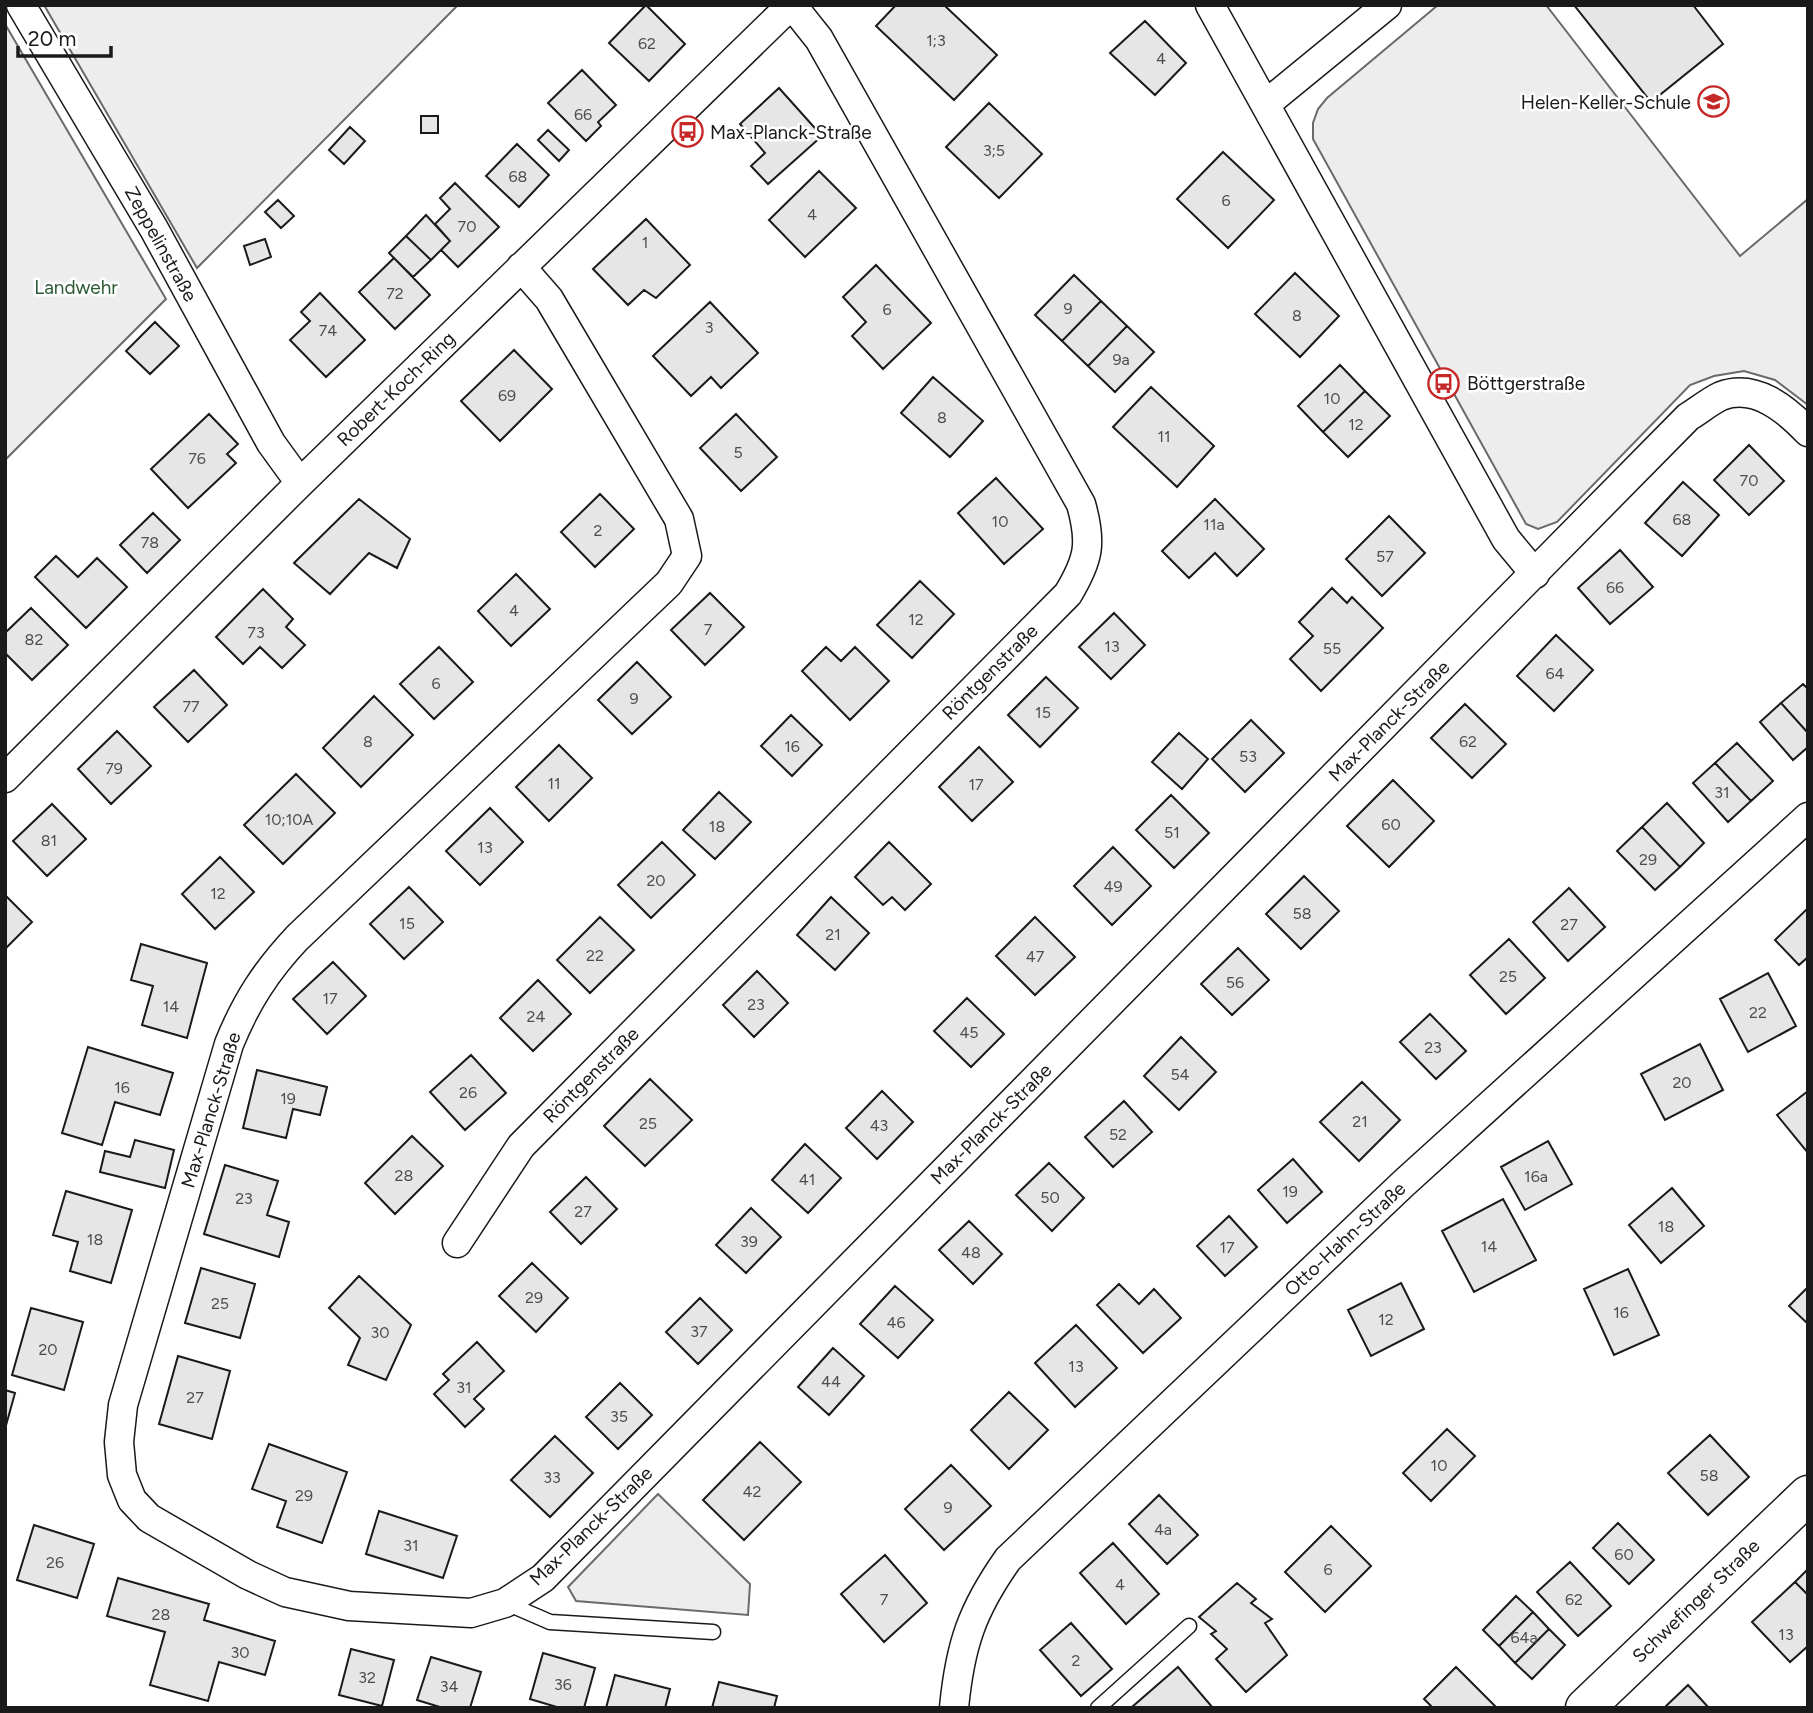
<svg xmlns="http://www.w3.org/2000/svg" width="1813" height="1713" font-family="Figtree,sans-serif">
  <rect width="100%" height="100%" fill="#fff"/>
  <path fill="#ededed" stroke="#6a6a6a" stroke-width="2" d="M44,5H458L197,268Z
    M1438,5H1546L1740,256L1808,199V405L1775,380L1744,371L1714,376L1690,385L1557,522L1538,529L1526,524L1313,139V123L1318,109L1327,98Z
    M5,24L166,299L5,460Z
    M658,1494L750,1584L748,1615L576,1601L568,1587Z"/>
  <path fill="#e6e6e6" stroke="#1a1a1a" stroke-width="2" d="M646,5L685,44L649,81L609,43Z
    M896,5H944L997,55L954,100L876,26Z
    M1574,5H1693L1723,44L1651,102Z
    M1145,21L1186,63L1155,95L1110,53Z
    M582,70L616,105L598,122L601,126L586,141L548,103Z
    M779,88L822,136L768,184L751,166L765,153L740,124Z
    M989,103L1042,154L999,198L946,147Z
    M421,116H438V133H421Z
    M350,127L365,141L344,164L329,150Z
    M548,130L569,150L559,161L538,140Z
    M517,144L549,175L519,207L486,176Z
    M1223,152L1274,200L1228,248L1177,199Z
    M819,171L856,208L805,257L769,220Z
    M455,183L499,227L458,267L441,250L450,241L435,224L450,209L440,198Z
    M278,200L294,216L281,228L265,212Z
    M426,215L450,241L431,260L406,236Z
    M646,219L690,265L656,298L644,290L628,305L593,269Z
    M406,236L431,260L413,277L389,253Z
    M265,239L271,257L250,265L244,246Z
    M394,258L430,295L395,329L359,292Z
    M876,265L931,323L883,369L852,336L866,322L843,297Z
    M1295,273L1339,316L1300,357L1255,314Z
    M1074,275L1101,301L1062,341L1035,315Z
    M320,293L365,340L326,377L290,340L310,321L301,312Z
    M1101,301L1127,326L1088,366L1062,341Z
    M710,302L758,353L721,388L711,377L691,396L653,356Z
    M155,322L179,346L150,374L126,351Z
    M1127,326L1154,352L1115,392L1088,366Z
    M514,350L552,389L500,441L461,401Z
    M1340,365L1365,391L1323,432L1298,406Z
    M933,377L983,421L950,457L901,413Z
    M1151,387L1214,446L1177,487L1113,427Z
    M1365,391L1390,416L1348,457L1323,432Z
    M209,414L238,444L227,454L236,463L188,508L151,469Z
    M736,414L777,457L741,491L700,448Z
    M1749,445L1784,481L1749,515L1714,480Z
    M996,478L1043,529L1004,564L958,513Z
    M1683,482L1719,515L1682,556L1645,523Z
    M600,494L634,529L595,567L561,532Z
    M359,499L410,539L397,568L369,553L330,594L294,563Z
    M1215,499L1264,549L1237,576L1215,553L1189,578L1162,551Z
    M153,513L180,540L147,573L120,545Z
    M1389,516L1425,553L1382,596L1346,559Z
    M1620,550L1653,587L1610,624L1578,588Z
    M56,556L78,577L97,558L127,587L86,628L35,577Z
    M516,574L550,609L511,646L478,611Z
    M920,581L954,614L912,658L877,625Z
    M1332,588L1347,603L1352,597L1383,628L1321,691L1290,659L1313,636L1299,622Z
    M263,589L293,619L286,627L305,645L282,668L260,647L243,664L216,637Z
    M710,593L744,627L705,665L671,630Z
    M31,608L68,645L32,680L5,653V633Z
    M1114,613L1145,645L1111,679L1079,647Z
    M1556,635L1593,670L1554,711L1517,676Z
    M439,647L473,682L434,719L400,684Z
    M826,647L841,661L855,647L889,681L850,720L802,671Z
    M637,662L671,697L632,734L598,700Z
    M194,670L227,705L188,742L154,707Z
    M1046,677L1078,708L1040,747L1008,715Z
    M1803,684L1808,689V733L1781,703Z
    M374,696L413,735L361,787L323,748Z
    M1781,703L1808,733V747L1793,760L1760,722Z
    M1465,704L1506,744L1472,778L1431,738Z
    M791,715L822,745L792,776L761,746Z
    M1251,720L1284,753L1245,792L1212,759Z
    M117,731L151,766L111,804L78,769Z
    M1179,733L1208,759L1182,789L1152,762Z
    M1737,743L1773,781L1751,801L1715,763Z
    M559,745L592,778L549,821L516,787Z
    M979,747L1013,782L972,821L939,787Z
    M1715,763L1751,801L1728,822L1693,783Z
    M296,774L335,813L283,864L244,825Z
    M1393,780L1434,821L1389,867L1347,826Z
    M719,792L751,822L715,859L683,830Z
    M1171,795L1209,833L1174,868L1136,830Z
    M1667,803L1704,843L1680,867L1642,827Z
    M52,804L86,839L47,876L13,841Z
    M490,808L523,842L480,885L446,851Z
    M1642,827L1680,867L1655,890L1617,851Z
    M662,842L695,875L651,918L618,885Z
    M889,842L931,884L905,910L892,897L883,905L855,877Z
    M1113,847L1151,886L1112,925L1074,886Z
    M220,857L254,892L215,929L182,894Z
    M1304,876L1339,911L1301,949L1266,914Z
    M409,887L443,922L404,959L370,924Z
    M1569,888L1605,927L1568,961L1533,922Z
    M5,895L32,922L5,949Z
    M831,897L869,933L835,970L797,935Z
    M1808,908V957L1799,965L1775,940Z
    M600,917L634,950L590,993L557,960Z
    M1035,917L1075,957L1035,995L996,956Z
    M1509,939L1545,978L1506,1014L1470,975Z
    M141,944L207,963L187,1038L142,1025L153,986L131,980Z
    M1238,948L1269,980L1232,1015L1201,984Z
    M333,962L366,996L327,1034L293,999Z
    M757,971L788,1003L754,1037L723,1005Z
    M1768,973L1796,1026L1748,1052L1720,999Z
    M538,980L571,1014L533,1051L500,1018Z
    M967,998L1004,1034L971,1067L934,1031Z
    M1430,1014L1466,1051L1436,1079L1400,1042Z
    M1181,1037L1216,1072L1179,1110L1144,1076Z
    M1700,1044L1723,1090L1665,1120L1641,1074Z
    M88,1047L173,1073L160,1115L115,1102L102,1145L62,1133Z
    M471,1055L506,1093L465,1130L430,1092Z
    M257,1070L327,1087L320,1115L293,1109L286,1138L243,1128Z
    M650,1079L692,1120L645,1166L604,1126Z
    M1362,1082L1400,1120L1359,1161L1320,1122Z
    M882,1091L913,1122L877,1159L846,1128Z
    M1808,1091V1153L1777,1115Z
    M1124,1101L1152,1132L1113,1167L1085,1137Z
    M412,1136L443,1166L395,1214L365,1183Z
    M135,1140L174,1150L165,1188L100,1172L105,1151L130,1157Z
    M1548,1141L1572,1184L1525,1210L1501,1167Z
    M805,1144L841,1178L808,1213L772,1180Z
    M1293,1159L1322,1192L1287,1223L1258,1190Z
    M1049,1163L1084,1198L1052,1231L1016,1195Z
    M225,1165L278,1181L267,1215L289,1222L279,1257L204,1234Z
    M586,1177L617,1209L581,1244L550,1212Z
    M1672,1188L1704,1226L1661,1263L1629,1225Z
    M66,1191L132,1210L111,1283L70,1271L78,1242L53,1235Z
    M1503,1199L1536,1260L1474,1292L1442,1231Z
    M751,1208L781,1237L746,1273L716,1245Z
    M1229,1216L1257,1247L1225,1276L1197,1246Z
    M969,1221L1002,1254L973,1284L939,1250Z
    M532,1263L568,1298L536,1332L499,1296Z
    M201,1268L255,1284L240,1338L185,1323Z
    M1628,1269L1659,1335L1614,1355L1584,1289Z
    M359,1276L411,1325L386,1380L348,1365L360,1338L329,1308Z
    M1401,1283L1424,1329L1371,1356L1348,1310Z
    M1119,1284L1139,1304L1154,1289L1181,1318L1143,1353L1097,1305Z
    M895,1286L933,1320L898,1358L860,1324Z
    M1808,1287V1324L1789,1306Z
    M700,1298L732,1330L698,1364L666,1332Z
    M31,1308L83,1322L64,1390L12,1375Z
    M1076,1325L1117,1368L1075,1407L1035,1363Z
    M477,1342L504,1371L474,1399L484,1409L465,1427L434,1394L449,1380L443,1374Z
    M833,1348L864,1376L829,1415L798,1387Z
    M178,1356L230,1371L212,1439L159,1424Z
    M620,1383L652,1415L618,1449L586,1417Z
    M5,1390L15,1393L5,1429Z
    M1009,1392L1048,1430L1009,1469L971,1430Z
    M1447,1429L1475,1456L1431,1501L1403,1473Z
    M1710,1435L1749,1477L1708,1515L1668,1473Z
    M555,1436L593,1473L550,1517L511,1480Z
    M760,1442L801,1482L744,1540L703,1500Z
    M269,1444L347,1472L322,1543L277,1527L286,1501L252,1489Z
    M951,1465L991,1506L944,1550L905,1509Z
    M1159,1495L1198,1535L1167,1564L1129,1524Z
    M379,1511L457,1536L443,1578L366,1554Z
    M1618,1523L1654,1560L1629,1584L1593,1548Z
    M34,1525L94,1544L77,1598L17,1580Z
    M1331,1526L1371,1566L1325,1612L1285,1572Z
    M1113,1543L1159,1594L1126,1624L1080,1573Z
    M885,1555L927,1603L884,1642L841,1594Z
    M1570,1562L1611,1606L1578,1636L1537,1592Z
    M1808,1569V1595L1795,1582Z
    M118,1578L209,1604L204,1620L275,1641L265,1675L219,1662L208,1701L150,1685L165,1632L107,1616Z
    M1795,1582L1808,1595V1646L1790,1662L1752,1622Z
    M1237,1583L1256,1599L1251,1603L1272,1619L1265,1623L1287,1655L1246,1692L1216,1659L1227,1649L1211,1634L1216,1631L1199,1617Z
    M1516,1596L1533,1612L1499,1646L1483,1630Z
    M1533,1612L1549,1629L1515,1663L1499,1646Z
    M1071,1623L1112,1669L1081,1696L1040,1650Z
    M1549,1629L1565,1645L1532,1679L1515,1663Z
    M351,1649L394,1660L382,1706L339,1695Z
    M543,1653L595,1668L584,1708H560L530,1699Z
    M431,1657L481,1672L470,1708H443L417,1700Z
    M1178,1667L1213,1708H1132V1707Z
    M1456,1667L1497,1708H1433L1424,1699Z
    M615,1675L670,1689L665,1708H606Z
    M719,1682L777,1696L774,1708H712Z
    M1688,1685L1709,1708H1664Z"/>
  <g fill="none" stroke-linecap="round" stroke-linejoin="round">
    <defs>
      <path id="lane" d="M506,1603L550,1622L713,1632
        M1098,1708L1189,1626"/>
      <path id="street" d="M21,5L154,229L271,443L300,483
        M1210,5L1506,539L1535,574
        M1266,104L1387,5
        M521,267L549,299L679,519L687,556L669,583L297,938C266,971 246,1002 229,1044L123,1405L119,1442L122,1475L132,1500L149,1518L248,1575L285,1592L349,1606L471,1613L505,1603L543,1578L1688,417C1698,411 1710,401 1721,396C1755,383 1786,409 1808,432
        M5,778L300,483L791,5
        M457,1243L521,1146L1068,594C1089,559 1092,543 1081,504L819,39L792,5
        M954,1708C960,1645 972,1610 1008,1559L1404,1183L1808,817"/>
      <path id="secondary" d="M1585,1708L1808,1495"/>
    </defs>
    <use href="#lane" stroke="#1a1a1a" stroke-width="17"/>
    <use href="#street" stroke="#1a1a1a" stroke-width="31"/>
    <use href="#secondary" stroke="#1a1a1a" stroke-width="41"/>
    <use href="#lane" stroke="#fff" stroke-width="14"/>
    <use href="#street" stroke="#fff" stroke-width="28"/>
    <use href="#secondary" stroke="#fff" stroke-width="38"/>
  </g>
  <defs>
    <symbol id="school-ring" viewBox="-11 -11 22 22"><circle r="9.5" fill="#fff" stroke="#c62828" stroke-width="1.5"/><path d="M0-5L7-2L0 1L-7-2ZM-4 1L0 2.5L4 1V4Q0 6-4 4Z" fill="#c62828"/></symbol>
    <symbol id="bus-ring" viewBox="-11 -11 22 22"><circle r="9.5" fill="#fff" stroke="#c62828" stroke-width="1.5"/><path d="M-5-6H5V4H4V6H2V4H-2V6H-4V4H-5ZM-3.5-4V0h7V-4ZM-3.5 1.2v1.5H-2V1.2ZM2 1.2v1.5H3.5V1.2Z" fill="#c62828"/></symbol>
  </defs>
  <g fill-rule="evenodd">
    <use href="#school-ring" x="1696" y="84" width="35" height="35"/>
    <use href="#bus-ring" x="670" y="114" width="35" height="35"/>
    <use href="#bus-ring" x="1426" y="366" width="35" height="35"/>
  </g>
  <g text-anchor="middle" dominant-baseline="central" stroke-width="5" stroke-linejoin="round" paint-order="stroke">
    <g font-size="16" fill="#4d4d4d">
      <text x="936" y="40">1;3</text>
      <text x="647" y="43">62</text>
      <text x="1161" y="58">4</text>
      <text x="583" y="114">66</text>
      <text x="994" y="150">3;5</text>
      <text x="518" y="176">68</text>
      <text x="1226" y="200">6</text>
      <text x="812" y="214">4</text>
      <text x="467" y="226">70</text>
      <text x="645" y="242">1</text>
      <text x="395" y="293">72</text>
      <text x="1068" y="308">9</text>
      <text x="887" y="309">6</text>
      <text x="1297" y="315">8</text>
      <text x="709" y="327">3</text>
      <text x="328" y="330">74</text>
      <text x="1121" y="359">9a</text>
      <text x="507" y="395">69</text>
      <text x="1332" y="398">10</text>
      <text x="942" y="417">8</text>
      <text x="1356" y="424">12</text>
      <text x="1164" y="436">11</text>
      <text x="738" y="452">5</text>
      <text x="197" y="458">76</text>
      <text x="1749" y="480">70</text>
      <text x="1682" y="519">68</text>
      <text x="1000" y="521">10</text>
      <text x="1214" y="524">11a</text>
      <text x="598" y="530">2</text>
      <text x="150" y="542">78</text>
      <text x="1385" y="556">57</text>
      <text x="1615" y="587">66</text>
      <text x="514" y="610">4</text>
      <text x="916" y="619">12</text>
      <text x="708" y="629">7</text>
      <text x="256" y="632">73</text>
      <text x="34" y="639">82</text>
      <text x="1112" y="646">13</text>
      <text x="1332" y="648">55</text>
      <text x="1555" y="673">64</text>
      <text x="436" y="683">6</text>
      <text x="634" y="698">9</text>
      <text x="191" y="706">77</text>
      <text x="1043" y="712">15</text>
      <text x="368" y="741">8</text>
      <text x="1468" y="741">62</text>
      <text x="792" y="746">16</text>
      <text x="1248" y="756">53</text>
      <text x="114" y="768">79</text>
      <text x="554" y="783">11</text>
      <text x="976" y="784">17</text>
      <text x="1722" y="792">31</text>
      <text x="289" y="819">10;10A</text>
      <text x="1391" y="824">60</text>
      <text x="717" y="826">18</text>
      <text x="1172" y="832">51</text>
      <text x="49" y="840">81</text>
      <text x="485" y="847">13</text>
      <text x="1648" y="859">29</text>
      <text x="656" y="880">20</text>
      <text x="1113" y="886">49</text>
      <text x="218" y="893">12</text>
      <text x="1302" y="913">58</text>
      <text x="407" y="923">15</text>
      <text x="1569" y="924">27</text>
      <text x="833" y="934">21</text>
      <text x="595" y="955">22</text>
      <text x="1035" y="956">47</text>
      <text x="1508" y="976">25</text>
      <text x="1235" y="982">56</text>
      <text x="330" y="998">17</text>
      <text x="756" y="1004">23</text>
      <text x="171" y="1006">14</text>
      <text x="1758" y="1012">22</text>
      <text x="536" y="1016">24</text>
      <text x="969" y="1032">45</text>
      <text x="1433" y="1047">23</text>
      <text x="1180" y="1074">54</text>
      <text x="1682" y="1082">20</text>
      <text x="122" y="1087">16</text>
      <text x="468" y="1092">26</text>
      <text x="288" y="1098">19</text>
      <text x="1360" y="1121">21</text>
      <text x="648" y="1123">25</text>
      <text x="879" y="1125">43</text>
      <text x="1118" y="1134">52</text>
      <text x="404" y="1175">28</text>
      <text x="1536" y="1176">16a</text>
      <text x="807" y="1179">41</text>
      <text x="1290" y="1191">19</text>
      <text x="1050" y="1197">50</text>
      <text x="244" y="1198">23</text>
      <text x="583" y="1211">27</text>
      <text x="1666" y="1226">18</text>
      <text x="95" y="1239">18</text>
      <text x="749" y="1241">39</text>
      <text x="1489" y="1246">14</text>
      <text x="1227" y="1247">17</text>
      <text x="971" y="1252">48</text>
      <text x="534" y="1297">29</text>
      <text x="220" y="1303">25</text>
      <text x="1621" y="1312">16</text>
      <text x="1386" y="1319">12</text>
      <text x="896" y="1322">46</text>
      <text x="699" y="1331">37</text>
      <text x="380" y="1332">30</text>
      <text x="48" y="1349">20</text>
      <text x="1076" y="1366">13</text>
      <text x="831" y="1381">44</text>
      <text x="464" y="1387">31</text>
      <text x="195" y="1397">27</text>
      <text x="619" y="1416">35</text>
      <text x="1439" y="1465">10</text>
      <text x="1709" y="1475">58</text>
      <text x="552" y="1477">33</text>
      <text x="752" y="1491">42</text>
      <text x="304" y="1495">29</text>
      <text x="948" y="1507">9</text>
      <text x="1163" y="1529">4a</text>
      <text x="411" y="1545">31</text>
      <text x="1624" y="1554">60</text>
      <text x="55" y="1562">26</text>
      <text x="1328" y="1569">6</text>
      <text x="1120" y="1584">4</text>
      <text x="884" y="1599">7</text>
      <text x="1574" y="1599">62</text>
      <text x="161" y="1614">28</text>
      <text x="1786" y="1634">13</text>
      <text x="1524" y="1637">64a</text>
      <text x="240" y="1652">30</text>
      <text x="1076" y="1660">2</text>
      <text x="367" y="1677">32</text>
      <text x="563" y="1684">36</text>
      <text x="449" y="1686">34</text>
    </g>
    <g font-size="19" fill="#1a1a1a" stroke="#fff" text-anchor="start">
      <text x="1691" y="102" text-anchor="end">Helen-Keller-Schule</text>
      <text x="710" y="132">Max-Planck-Straße</text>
      <text x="1467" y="383">Böttgerstraße</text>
    </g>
    <g font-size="19" fill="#1a1a1a" stroke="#fff">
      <text transform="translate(161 244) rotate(61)">Zeppelinstraße</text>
      <text transform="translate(396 389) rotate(-44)">Robert-Koch-Ring</text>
      <text transform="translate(990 672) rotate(-45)">Röntgenstraße</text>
      <text transform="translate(1389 721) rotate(-45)">Max-Planck-Straße</text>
      <text transform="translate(591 1075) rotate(-45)">Röntgenstraße</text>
      <text transform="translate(211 1110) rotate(-73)">Max-Planck-Straße</text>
      <text transform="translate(991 1124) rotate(-45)">Max-Planck-Straße</text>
      <text transform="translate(1345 1239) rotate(-43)">Otto-Hahn-Straße</text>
      <text transform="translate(591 1526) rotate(-44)">Max-Planck-Straße</text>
      <text transform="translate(1696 1601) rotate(-44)">Schwefinger Straße</text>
    </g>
    <g font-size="19" fill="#2b5a34" stroke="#fff">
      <text x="76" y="287">Landwehr</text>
    </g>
  </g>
  <rect width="1813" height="1713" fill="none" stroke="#1a1a1a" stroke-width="14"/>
  <path d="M18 46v10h93v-10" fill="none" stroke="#1a1a1a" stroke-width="3.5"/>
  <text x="28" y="46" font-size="21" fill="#1a1a1a" stroke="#ffffff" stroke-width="5" paint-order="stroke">20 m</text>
</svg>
